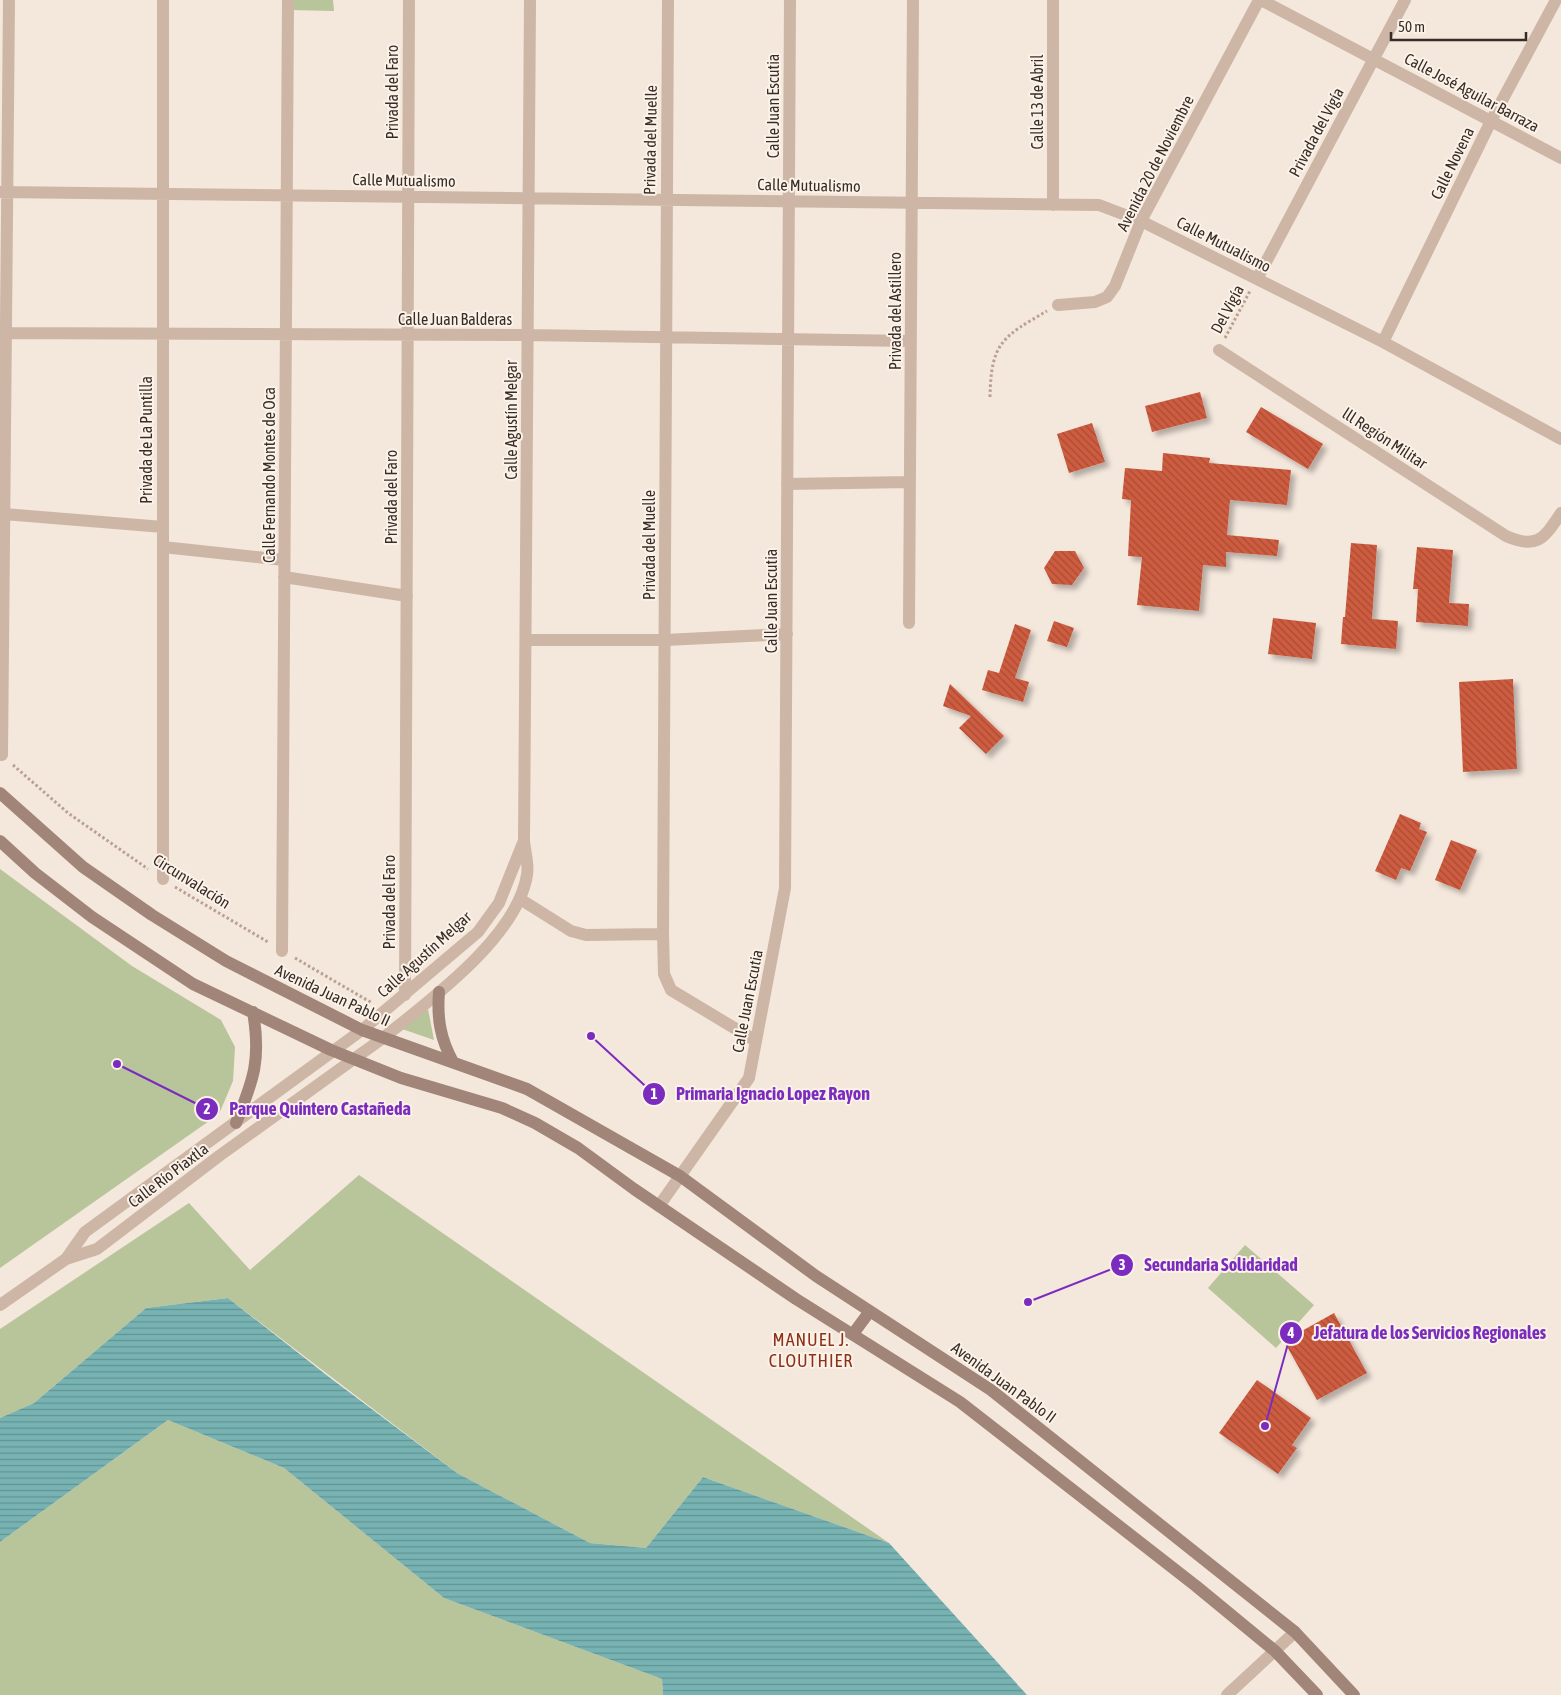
<svg xmlns="http://www.w3.org/2000/svg" width="1561" height="1695" font-family="'Asap Condensed',sans-serif">
  <defs>
    <pattern id="water-rules" width="6" height="5" patternUnits="userSpaceOnUse" patternTransform="scale(1.25)"><rect width="6" height="5" fill="#78b3b3"/><path d="M0 2.5h6" fill="none" stroke="#639292"/></pattern>
    <pattern id="building-back-hatch" width="6" height="6" patternUnits="userSpaceOnUse" patternTransform="scale(1.25)"><rect width="6" height="6" fill="#ce5c3f"/><path d="M-1 5l2 2M0 0l6 6M5-1l2 2" fill="none" stroke="#a84c35"/></pattern>
    <filter id="shadow"><feDropShadow dx="4.5" dy="4.5" stdDeviation="2.5" flood-color="#0004"/></filter>
  </defs>
  <rect width="100%" height="100%" fill="#f4e7dc"/>
  <path fill="#b8c49a" d="M291,0H333L334,11L290,10Z
    M0,869L132,966L221,1020L235,1047L233,1081L219,1114L0,1268Z
    M428,1009L434,1040L402,1029Z
    M359,1175L889,1543L703,1477L646,1548L590,1543L457,1473L228,1298L146,1308L34,1403L0,1418V1329L189,1203L250,1270Z
    M1245,1245L1314,1305L1276,1348L1208,1288Z
    M168,1420L284,1468L444,1598L662,1679L663,1695H0V1542Z"/>
  <path fill="url(#water-rules)" d="M228,1298L329,1377L457,1473L590,1543L646,1548L703,1477L889,1543L1027,1695H663L662,1679L444,1598L284,1468L168,1420L0,1542V1418L34,1403L146,1308Z"/>
  <path fill="url(#building-back-hatch)" filter="url(#shadow)" d="M1200,392L1207,418L1152,432L1145,406Z
    M1261,407L1323,444L1308,469L1246,432Z
    M1092,423L1105,462L1069,473L1057,434Z
    M1163,453L1210,458L1209,463L1291,470L1287,505L1230,500L1227,535L1279,540L1277,556L1226,552V567L1203,565L1199,611L1137,605L1142,557L1128,556L1131,500L1122,499L1125,468L1162,471Z
    M1351,543L1377,545L1372,619L1398,621L1396,649L1341,644L1343,617H1345Z
    M1417,547L1453,550L1449,603L1469,604L1468,626L1416,622L1418,589H1413Z
    M1055,551H1075L1084,568L1072,585L1052,584L1044,568Z
    M1273,618L1316,623L1312,659L1268,654Z
    M1054,621L1074,628L1067,647L1047,641Z
    M1015,624L1031,630L1015,678L1029,682L1023,702L982,690L988,670L999,673Z
    M1513,679L1517,769L1463,772L1459,682Z
    M950,684L1004,736L986,754L959,728L971,716L943,706Z
    M1400,814L1421,823L1419,829L1427,832L1410,871L1401,868L1396,880L1375,871Z
    M1451,840L1477,850L1460,890L1435,880Z
    M1334,1313L1367,1373L1317,1400L1284,1341Z
    M1257,1380L1311,1418L1292,1445L1297,1448L1278,1474L1219,1433Z"/>
  <g fill="none" stroke-linecap="round" stroke-linejoin="round">
    <path stroke="#b9a091" stroke-width="3" stroke-dasharray="2.5 2.5" stroke-linecap="butt" d="M1225,338L1250,291
      M990,397C991,343 1002,337 1047,311
      M13,765L68,813L148,869
      M175,887L268,942
      M295,958L372,1003"/>
    <path stroke="#cdb6a6" stroke-width="12" d="M668,0L663,934L664,974L671,990L756,1041
      M1261,0L1561,158
      M0,192L1099,205L1141,221L1383,342L1561,439
      M1053,205V0
      M1257,279L1405,0
      M1058,305L1095,302L1107,297L1115,286L1141,221L1259,0
      M0,333L527,335L911,341
      M1383,342L1491,121L1556,0
      M1219,350L1506,536C1538,550 1544,538 1561,513
      M787,484L910,482
      M4,514L163,527
      M163,547L284,560
      M284,577L407,596
      M909,623L913,0
      M526,640H665L787,634
      M2,755L9,0
      M163,879V0
      M520,899L571,931L586,935L663,934
      M282,951L288,0
      M405,995L409,0
      M362,1030L478,932L499,903L523,843
      M383,1038C430,1000 517,937 527,875C529,865 525,852 524,841L530,0
      M659,1206L749,1078L785,888L790,0
      M1227,1695L1295,1632"/>
    <path stroke="#cdb6a6" stroke-width="12" d="M66,1259L85,1232L362,1030
      M0,1305L66,1259L97,1249L219,1156L383,1038"/>
    <path stroke="#a18578" stroke-width="12" d="M0,793L83,867L152,915L226,961L362,1030L527,1089L680,1176L816,1276L991,1390L1295,1632L1354,1695
      M0,841L35,873L92,917L193,984L331,1050L401,1078L502,1108L535,1123L578,1148L634,1189L796,1299L960,1402L1196,1586L1275,1651L1317,1695
      M439,992C437,1018 440,1038 453,1062
      M236,1123C254,1079 261,1059 253,1012
      M853,1334L870,1311"/>
  </g>
  <g text-anchor="middle" dominant-baseline="central" stroke-width="4" stroke-linejoin="round" paint-order="stroke">
    <g font-size="16" fill="#392c28" stroke="#fbf2e8">
      <text transform="translate(392 92) rotate(-90)">Privada del Faro</text>
      <text transform="translate(1472 92) rotate(28)">Calle José Aguilar Barraza</text>
      <text transform="translate(1037 102) rotate(-90)">Calle 13 de Abril</text>
      <text transform="translate(773 106) rotate(-90)">Calle Juan Escutia</text>
      <text transform="translate(1316 132) rotate(-62)">Privada del Vigía</text>
      <text transform="translate(650 140) rotate(-89)">Privada del Muelle</text>
      <text transform="translate(1155 163) rotate(-63)">Avenida 20 de Noviembre</text>
      <text transform="translate(1452 163) rotate(-64)">Calle Novena</text>
      <text transform="translate(404 180) rotate(1)">Calle Mutualismo</text>
      <text transform="translate(809 185) rotate(1)">Calle Mutualismo</text>
      <text transform="translate(1224 244) rotate(27)">Calle Mutualismo</text>
      <text transform="translate(1227 309) rotate(-62)">Del Vigía</text>
      <text transform="translate(895 311) rotate(-90)">Privada del Astillero</text>
      <text x="455" y="319">Calle Juan Balderas</text>
      <text transform="translate(511 420) rotate(-90)">Calle Agustín Melgar</text>
      <text transform="translate(1385 438) rotate(33)">lll Región Militar</text>
      <text transform="translate(146 440) rotate(-90)">Privada de La Puntilla</text>
      <text transform="translate(269 475) rotate(-90)">Calle Fernando Montes de Oca</text>
      <text transform="translate(391 497) rotate(-90)">Privada del Faro</text>
      <text transform="translate(649 545) rotate(-90)">Privada del Muelle</text>
      <text transform="translate(771 601) rotate(-90)">Calle Juan Escutia</text>
      <text transform="translate(192 881) rotate(32)">Circunvalación</text>
      <text transform="translate(389 902) rotate(-90)">Privada del Faro</text>
      <text transform="translate(424 954) rotate(-42)">Calle Agustín Melgar</text>
      <text transform="translate(333 995) rotate(25)">Avenida Juan Pablo II</text>
      <text transform="translate(747 1001) rotate(-79)">Calle Juan Escutia</text>
      <text transform="translate(168 1175) rotate(-37)">Calle Río Piaxtla</text>
      <text transform="translate(1004 1382) rotate(36)">Avenida Juan Pablo II</text>
    </g>
    <g font-size="18" letter-spacing="1" fill="#8d311b" stroke="#fbf2e8">
      <text x="811" y="1339">MANUEL J.<tspan x="811" dy="21">CLOUTHIER</tspan></text>
    </g>
  </g>
  <path fill="none" stroke="#7b2cbf" stroke-width="2" d="M591 1036L654 1094M117 1064L207 1109M1028 1302L1122 1265M1265 1426L1291 1333"/>
  <g fill="#7b2cbf" stroke="#fbf2e8" stroke-width="2">
    <circle cx="591" cy="1036" r="5"/>
    <circle cx="117" cy="1064" r="5"/>
    <circle cx="1028" cy="1302" r="5"/>
    <circle cx="1265" cy="1426" r="5"/>
    <circle cx="654" cy="1094" r="12"/>
    <circle cx="207" cy="1109" r="12"/>
    <circle cx="1122" cy="1265" r="12"/>
    <circle cx="1291" cy="1333" r="12"/>
  </g>
  <g font-size="15" text-anchor="middle" font-weight="bold" fill="#fff">
    <text x="654" y="1099">1</text>
    <text x="207" y="1114">2</text>
    <text x="1122" y="1270">3</text>
    <text x="1291" y="1338">4</text>
  </g>
  <g font-size="18" text-anchor="middle" font-weight="bold" fill="#7b2cbf" stroke="#fbf2e8" stroke-width="4" stroke-linejoin="round" paint-order="stroke">
    <text x="773" y="1100">Primaria Ignacio Lopez Rayon</text>
    <text x="320" y="1115">Parque Quintero Castañeda</text>
    <text x="1221" y="1271">Secundaria Solidaridad</text>
    <text x="1430" y="1339">Jefatura de los Servicios Regionales</text>
  </g>
  <path d="M1391 32v8h135v-8" fill="none" stroke="#392c28" stroke-width="2.5"/>
  <text x="1398" y="32" font-size="15" fill="#392c28" stroke="#fbf2e8" stroke-width="4" paint-order="stroke">50 m</text>
</svg>
